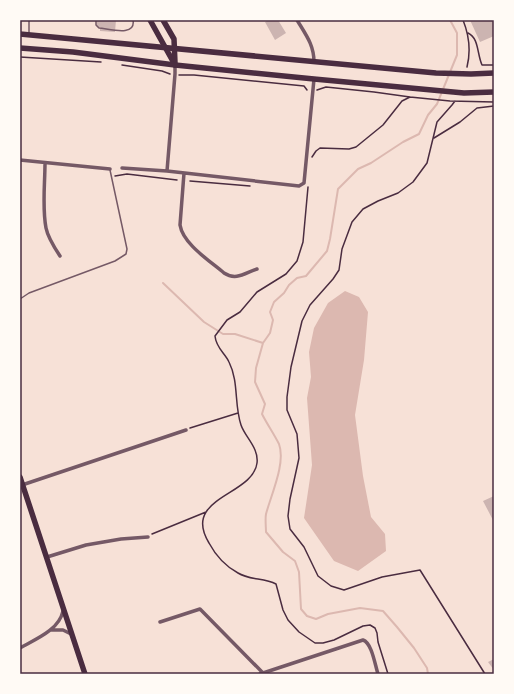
<svg xmlns="http://www.w3.org/2000/svg" width="514" height="694" font-family="'Nunito Sans',sans-serif">
  <rect width="100%" height="100%" fill="#f7e1d7"/>
  <path fill="#dcb8b0" d="M345,291L359,297L368,312L364,360L355,415L363,476L371,517L385,534L386,551L358,571L334,561L304,518L312,465L307,398L311,377L309,352L314,328L328,303Z"/>
  <g fill="none" stroke-linecap="round" stroke-linejoin="round">
    <path stroke="#dcb8b0" stroke-width="2" d="M163,283L204,322L223,334H235L263,343
      M428,674L427,668L414,648L397,627L383,611L360,608L328,614L316,619L307,616L301,609L299,572L295,561L283,552L266,532C266,527 265,519 266,514C271,495 286,463 279,444C274,434 267,424 262,414L265,404L255,382L256,368L263,343L270,333L273,320L270,312L274,302L284,293L289,285L297,278L306,276L327,251L330,239L338,189L358,169L371,163L403,142L419,134L428,115L437,104L457,55V33L450,20"/>
  </g>
  <path fill="#ccb4b1" d="M97,20H116L115,32L100,31V28H98L96,25Z
    M269,20H278L286,33L275,40L265,22Z
    M470,20H494V36L480,42Z
    M494,496V522L483,501Z
    M494,659V670L488,662Z"/>
  <g fill="none" stroke-linecap="round" stroke-linejoin="round">
    <path stroke="#4a2c40" stroke-width="1.5" d="M463,20C469,35 471,51 467,67
      M468,33C479,38 477,54 482,65H494
      M20,57L101,62
      M122,65L162,71L170,74
      M179,75H194L304,86L307,90
      M317,90L326,87L374,92L410,97
      M455,101L452,105L437,122L427,163L413,182L398,193L378,201L363,209L352,222L342,249L339,270L333,279L310,305L302,321L291,367L287,397V410L297,434L299,458L290,499L288,516L290,529L304,547L318,576L331,586L344,590L382,577L420,570L485,674
      M434,138L460,122L477,108L494,106
      M312,157L316,151L320,148L349,149L356,147L383,125L402,101L410,97L450,101L494,102
      M115,176L127,174L177,180
      M190,181L250,186
      M308,187L303,242L297,261L286,274L257,292L240,312L227,320L215,336C216,348 225,353 229,362C239,382 234,404 241,425C245,437 259,448 257,463C253,496 181,497 209,543C216,556 225,566 238,573C249,580 264,578 276,584L283,610L288,620L299,632L315,643H323L334,640L363,626L370,625L375,628L377,633L378,642L388,674
      M190,428L238,413
      M152,534L206,512"/>
    <path stroke="#755966" stroke-width="1.5" d="M96,20V25L99,28C110,29 136,37 133,20
      M29,33V20
      M20,299L29,293L115,261L126,254L127,249L110,170"/>
    <path stroke="#755966" stroke-width="3.5" d="M297,20C306,35 314,45 314,62
      M20,160L110,169
      M45,163C45,184 42,207 46,228C48,238 54,247 60,256
      M122,168L167,171L299,186L304,183L314,79
      M167,171L175,74V65
      M184,173L180,225C183,244 210,261 224,273C236,281 245,273 257,269
      M22,485L186,430
      M47,557L86,545L121,539L148,537
      M160,622L200,609L263,673
      M51,630H63L71,634
      M20,648C36,639 59,630 63,611
      M260,674L363,640C372,643 375,665 378,674"/>
    <path stroke="#4a2c40" stroke-width="5.5" d="M150,20L175,65
      M163,20L174,39L175,63
      M20,477L85,674"/>
    <path stroke="#4a2c40" stroke-width="5.5" d="M20,34L436,73L471,74L494,73
      M20,48L73,52L175,65L314,79L464,93L494,92"/>
  </g>
  <rect width="514" height="694" fill="none" stroke="#fffaf5" stroke-width="42"/>
  <rect x="21" y="21" width="472" height="652" fill="none" stroke="#4a2c40" stroke-width="1.5"/>
</svg>
